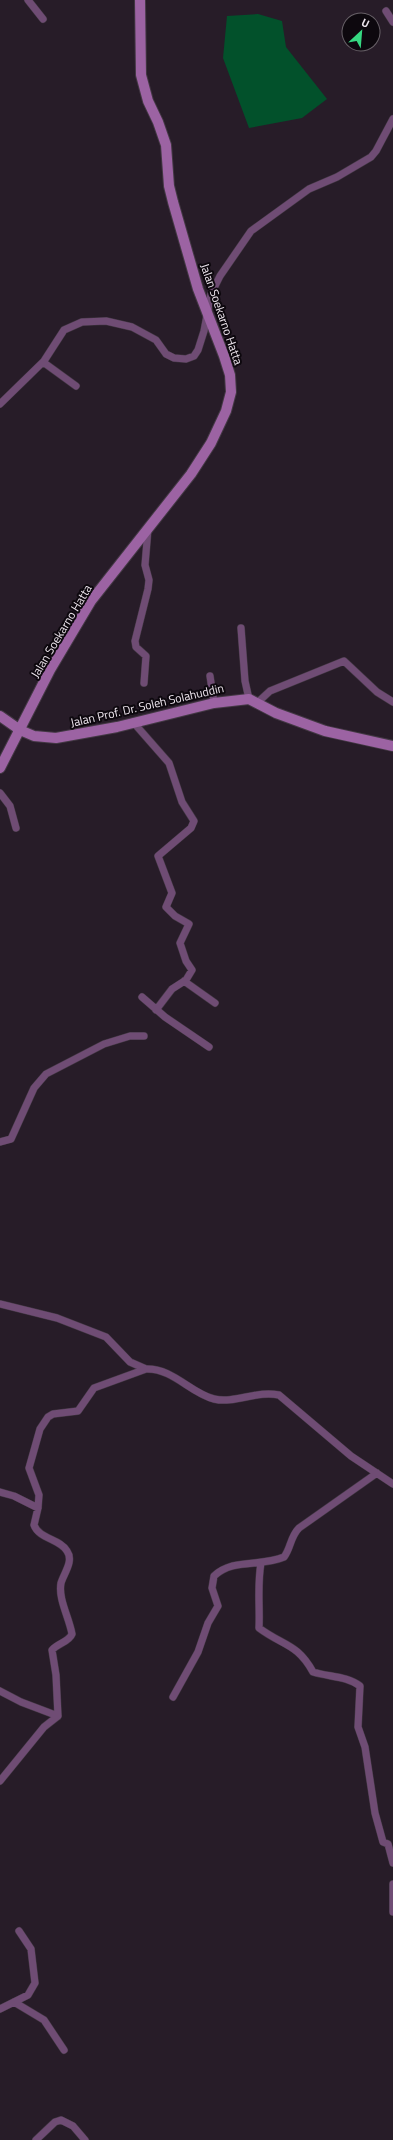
<svg xmlns="http://www.w3.org/2000/svg" width="393" height="2140" font-family="'Titillium Web',sans-serif">
  <rect width="100%" height="100%" fill="#271c28"/>
  <path fill="#02512b" d="M258,14L282,21L286,47L327,99L302,118L249,128L223,58L227,16Z"/>
  <g fill="none" stroke-linecap="round" stroke-linejoin="round">
    <defs>
      <path id="street" d="M28,0L43,19
        M386,11L393,22
        M43,362L76,386
        M0,404L44,361L64,330L82,322L106,321L132,327L156,340L166,354L174,358L186,359L194,356L198,350L204,331L211,294L220,276L251,231L309,189L337,177L371,157L376,151L393,119
        M241,628L245,681L249,699
        M210,676L214,703
        M144,683L146,656L136,647L135,641L148,589L149,580L145,565L148,529
        M257,703L270,691L344,661L377,692L393,702
        M133,722L169,763L182,802L194,821L191,828L158,856L172,893L166,907L175,916L189,924L180,943L186,961L192,970L186,980L172,989L156,1010
        M0,793L10,806L16,828
        M184,981L215,1003
        M142,997L165,1017L209,1047
        M0,1142L11,1139L34,1088L46,1074L104,1044L130,1036H144
        M0,1304L57,1318L106,1337L130,1362L146,1369L94,1388L78,1411L53,1414L48,1417L40,1429L29,1468L39,1495L38,1508L34,1525C39,1539 60,1539 67,1551C74,1561 64,1573 61,1583C58,1599 69,1617 72,1634C69,1642 58,1643 52,1650L56,1675L58,1716L44,1727L0,1781
        M146,1369C173,1368 190,1393 214,1399C235,1404 257,1390 279,1395L351,1456L393,1484
        M0,1492L14,1496L38,1508
        M261,1563C257,1586 260,1605 259,1628C283,1646 297,1643 313,1672C329,1677 347,1676 360,1686L358,1727L365,1747L375,1813L383,1842L388,1844L393,1863
        M0,1691L21,1702L58,1716
        M173,1697L198,1652L208,1623L218,1606L212,1588L214,1576C233,1558 261,1567 284,1557C291,1548 290,1537 299,1528L377,1473
        M393,1884V1912
        M14,2002L44,2020L64,2050
        M0,2009L28,1995L35,1983L31,1949L19,1931
        M36,2140L55,2122L61,2120L73,2126L85,2140"/>
      <path id="secondary" d="M0,716L20,730L34,736L56,738L117,727L214,703L249,699L276,713L325,731L393,746
        M0,768L50,670L91,601L191,474L211,443L226,411L231,392L230,375L224,356L198,289L173,202L169,186L166,145L158,122L148,101L141,75L140,0"/>
    </defs>
    <use href="#street" stroke="#433844" stroke-width="8"/>
    <use href="#secondary" stroke="#433844" stroke-width="12"/>
    <use href="#street" stroke="#6f4c74" stroke-width="7"/>
    <use href="#secondary" stroke="#9c63a3" stroke-width="10"/>
  </g>
  <g text-anchor="middle" dominant-baseline="central" stroke-width="4" stroke-linejoin="round" paint-order="stroke">
    <g font-size="12" fill="#ede5ed" stroke="#0d080e">
      <text transform="translate(222 314) rotate(71)">Jalan Soekarno Hatta</text>
      <text transform="translate(61 631) rotate(-59)">Jalan Soekarno Hatta</text>
      <text transform="translate(147 705) rotate(-13)">Jalan Prof. Dr. Soleh Solahuddin</text>
    </g>
  </g>
  <g transform="translate(361 32) rotate(26)"><circle r="19" fill="#0d080e" stroke="#676067"/>
  <path d="M0-3L7 15L0 10L-7 15Z" fill="#36d881"/>
  <text y="-6" font-size="11" font-weight="bold" text-anchor="middle" fill="#ede5ed">U</text>
  </g>
</svg>
